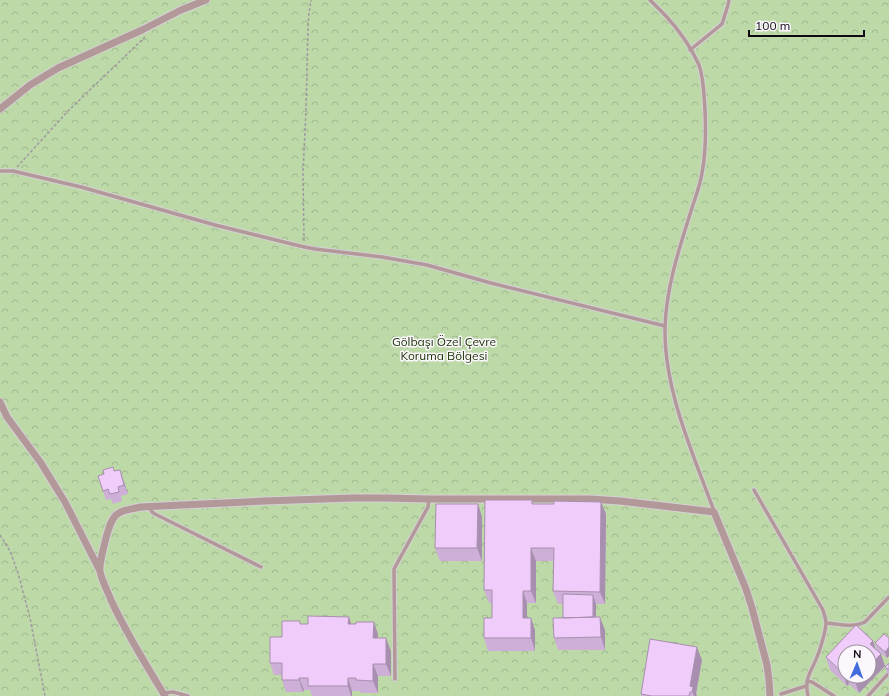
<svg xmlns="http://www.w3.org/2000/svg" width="889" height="696" font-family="Mulish,sans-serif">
  <defs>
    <pattern id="park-crowns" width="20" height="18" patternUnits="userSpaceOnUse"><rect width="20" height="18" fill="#bcd9a7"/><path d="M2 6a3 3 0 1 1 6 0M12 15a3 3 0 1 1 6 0" fill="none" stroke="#a0b98f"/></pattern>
  </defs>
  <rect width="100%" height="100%" fill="#fbf7fc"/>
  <path fill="url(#park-crowns)" fill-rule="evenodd" d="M0,0H889V696H0ZM845,652H869V676H845Z"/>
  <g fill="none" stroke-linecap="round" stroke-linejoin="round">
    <defs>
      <path id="service" d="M650,0C655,5 660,10 665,15C678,29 691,47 699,65C704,79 704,95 705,110C706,131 706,152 702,173C700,186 695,198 691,211C679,249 666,288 665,328C664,390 693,454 714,511
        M690,50L722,24L728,5L729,0
        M0,171H13L81,187L215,225L300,246L315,249L382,257L427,265L491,283L665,326
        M754,490L823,610C824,614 826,619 826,623C826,630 820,650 817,657C811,673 804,677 808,696
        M149,506L152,512L155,514L261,567
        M826,623C839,624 853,628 865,622L889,597
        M395,679L394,569L428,507L429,499
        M807,681L812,682L834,696
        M163,693L173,692L188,696
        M781,694L806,686
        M868,696L889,673
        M887,696L889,694"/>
      <path id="minor" d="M0,109L30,85L58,68L142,30L181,10L206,0
        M0,402L7,417L41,463L55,486L65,502L100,571
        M165,696C146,665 126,633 111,600C108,592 101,579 100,571C99,564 104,546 106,538C113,512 115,512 141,507L265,501L352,498H385L429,499H589L620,501L714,512L746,589L752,608L767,665L769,680L770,696"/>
    </defs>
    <use href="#service" stroke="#d5d1d6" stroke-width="5.5"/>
    <use href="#minor" stroke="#d5d1d6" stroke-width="9"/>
    <path stroke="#9f9aa1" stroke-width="1.5" stroke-dasharray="3 2" stroke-linecap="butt" d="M17,167L68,111L145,37
      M304,241L303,172L306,111L308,27L309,13L311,0
      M0,535L10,551L18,573L30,618L45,696"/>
    <use href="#service" stroke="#b39899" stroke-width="3.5"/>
    <use href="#minor" stroke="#b39899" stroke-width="7"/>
  </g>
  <path fill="#ceafd7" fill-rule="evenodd" d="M120,470L128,494L121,496L122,501L113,504L111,499L106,500L103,491L115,471Z
    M601,502L606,514L605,604H596V617L605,630V650H558L554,638L563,618V604H558L553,591L554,561H536V603H527V618L535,630V651H488L484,638L492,618V603H489L484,590L533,504H554Z
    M478,504L482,517V561H440L435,548Z
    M349,617L351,624L378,634V638H386L391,651V676H378V693H361L360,691H352V696H312L310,690H304L303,692H286L282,680V675H274L270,663L282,637L301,624H308Z
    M856,625L873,641L876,649L881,654L885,666L859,693L849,684L847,686L830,670L826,657ZM845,652H869V676H845Z
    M889,638V656L887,658L877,650L875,643Z
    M702,660L696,694L697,696H641V694Z
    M889,663V677L885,667Z"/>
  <path fill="#a88faf" d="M120,470L128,494L124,485Z
    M601,502L606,514L605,604L600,592Z
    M478,504L482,517V561L477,548Z
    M531,548L536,561V603L531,591Z
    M523,591L527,603V630L523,618Z
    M593,595L596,604V630L592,620Z
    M349,617L353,629L348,624Z
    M600,617L605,630V650L601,637Z
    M531,618L535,630V651L531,638Z
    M374,622L378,634V651L373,638Z
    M386,638L391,651V676L386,664Z
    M873,641L877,654L870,644Z
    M697,647L702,660L696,694L697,696H694L690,686Z
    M889,647V656L887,658L885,652Z
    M881,654L885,666L859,693L855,681L859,676H869V666Z
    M373,664L378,676V693L373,681Z
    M845,671V676H846L849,684L847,686L843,673Z
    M299,678L304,690L303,692L299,680Z
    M348,678L352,691V696H351L348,686Z"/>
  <path fill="#f0ccfa" stroke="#a88faf" d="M113,467L114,471L120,470L124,485L118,487L119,492L110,494L108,489L103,491L98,476L104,474L103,470Z
    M485,500H532V504H554V501L601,502L600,592L553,591L554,548H531V591H523V618H531V638H484V618H492V590H484Z
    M436,504H478L477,548H435Z
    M563,594L593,595V617L563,618Z
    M308,616L349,617L348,624H356V622H374L373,638H386V664H373V681L356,680V678H348V686H308V678H299V680H282V663H270V637H282V621H300V624H308Z
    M600,617L601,637L554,638L553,618Z
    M856,625L873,641L870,644L881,654L869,666V652H845V671L843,673L826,657Z
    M884,634L889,638V647L885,652L875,643Z
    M650,639L697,647L690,686L693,687L692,692H690L689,696H652L641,694Z
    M889,663V670L885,667Z
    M850,676H859L855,681Z"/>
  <g text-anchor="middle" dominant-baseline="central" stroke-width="3" stroke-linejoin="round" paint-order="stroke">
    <g font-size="12" fill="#183100" stroke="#fbf7fc">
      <text x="444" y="341">Gölbaşı Özel Çevre<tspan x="444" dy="14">Koruma Bölgesi</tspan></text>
    </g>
  </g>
  <g transform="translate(857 664) rotate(2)"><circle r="19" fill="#fbf7fc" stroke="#9d979e"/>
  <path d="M0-3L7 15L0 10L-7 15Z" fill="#426cde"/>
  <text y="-6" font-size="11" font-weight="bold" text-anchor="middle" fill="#0f0811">N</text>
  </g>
  <path d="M749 30v6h115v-6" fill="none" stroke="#0f0811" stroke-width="2"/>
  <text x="755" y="30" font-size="12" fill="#0f0811" stroke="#fbf7fc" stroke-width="3" paint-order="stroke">100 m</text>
</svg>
